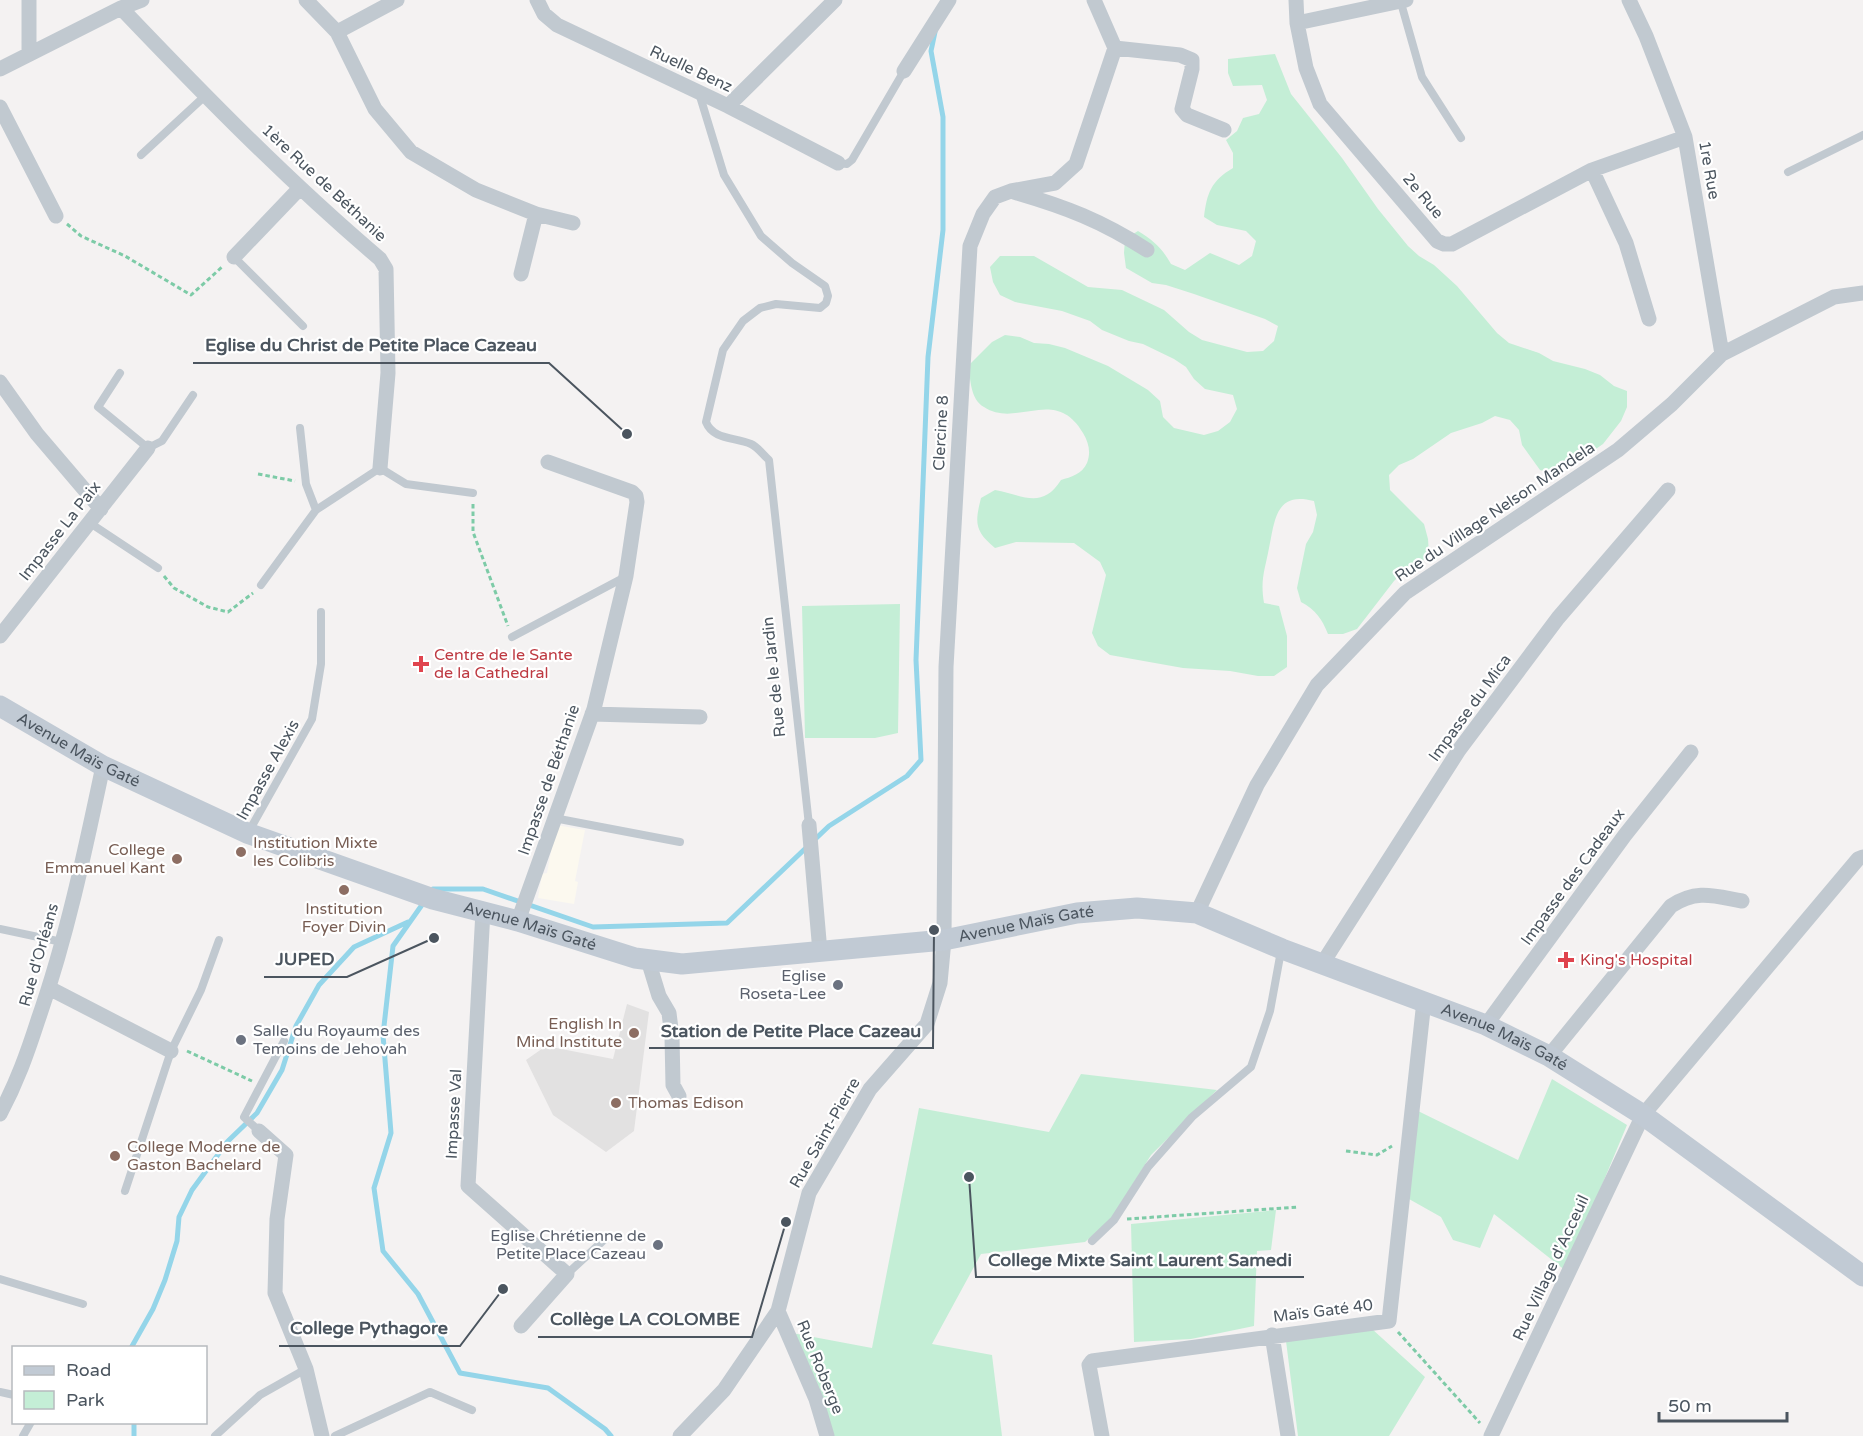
<svg xmlns="http://www.w3.org/2000/svg" width="1863" height="1436" font-family="'Varela Round',sans-serif">
  <rect width="100%" height="100%" fill="#f4f2f2"/>
  <path fill="#fcf9ef" d="M556,825L585,830L575,881L578,882L574,904L538,898L542,874L547,873Z"/>
  <path fill="#e2e1e1" d="M627,1004L649,1012L634,1131L606,1152L553,1115L526,1060L546,1046L613,1059Z"/>
  <path fill="#c4eed6" d="M1275,54L1291,94L1342,158L1378,209L1408,246L1419,256L1434,265L1457,286L1497,333L1509,343L1539,353L1553,361L1585,369L1600,375L1614,386L1627,391V407L1621,421L1603,444L1567,469L1554,474L1540,470L1522,445L1519,430L1510,420L1495,416L1482,423L1451,433L1413,459L1399,465L1389,475L1390,490L1424,524L1428,539L1429,554L1419,565L1405,570L1394,581L1357,629L1343,634H1328C1322,619 1316,610 1301,602L1297,588L1306,544L1313,532L1317,515L1314,501C1276,491 1275,519 1269,548C1265,570 1260,579 1264,603L1279,606L1287,636V667L1274,676H1258L1230,671L1183,668L1110,655L1098,646L1092,633L1106,575L1100,562L1074,543L1016,542L995,548C974,531 975,522 981,498L995,490C1023,495 1042,510 1061,480C1071,477 1082,474 1087,463C1091,453 1089,443 1083,433C1055,385 1017,429 984,407C970,399 971,380 968,366L992,342L1005,335L1020,337L1034,343L1049,344L1065,348L1108,366L1148,390L1160,401L1163,417L1174,428L1204,435L1218,431L1230,422L1237,409L1233,395L1205,389L1194,379L1186,367L1174,359L1143,344L1129,341L1102,330L1090,321L1062,311L1015,302L1000,295L993,282L990,267L1000,256H1034L1088,287L1122,290L1164,310L1189,332L1202,340L1247,352L1263,351L1274,341L1278,326L1265,319L1194,294L1166,285L1152,283L1126,268L1124,253L1125,239L1138,231C1153,240 1162,248 1171,264L1185,270L1210,253L1239,265L1252,256L1256,241L1246,231L1217,225L1204,217C1207,193 1211,181 1233,168V153L1226,140L1237,131L1243,118L1259,114L1267,100L1262,85L1233,86L1228,73V59Z
    M900,604L898,733L875,738H805L802,606Z
    M1081,1074L1217,1090L1151,1155L1111,1219L1085,1242L981,1254L932,1344L992,1355L1002,1436H827L792,1333L872,1348L919,1108L1049,1132Z
    M1552,1079L1627,1125L1566,1271L1494,1214L1480,1248L1453,1240L1441,1217L1409,1199L1418,1111L1518,1160Z
    M1276,1210L1271,1250L1257,1251L1254,1326L1191,1339L1134,1342L1131,1224Z
    M1372,1329L1425,1377L1389,1436H1298L1286,1341Z"/>
  <g fill="none" stroke-linecap="round" stroke-linejoin="round">
    <path stroke="#94d5e9" stroke-width="5" d="M431,892L433,889H483L593,927L727,923L829,826L907,776L921,760L916,660L928,357L943,230V117L931,51L935,32
      M424,902L393,946L383,1035L391,1133L374,1188L383,1251L418,1294L460,1373L548,1388L605,1429L611,1436
      M131,1348L153,1309L165,1280L177,1241L179,1217L192,1190L228,1141L257,1113L282,1070L296,1026L319,985L354,947L408,922
      M134,1422V1436"/>
    <path stroke="#7dcba7" stroke-width="3" stroke-dasharray="4.5 3" stroke-linecap="butt" d="M67,224L81,236L125,256L191,295L222,267
      M258,474L295,481
      M473,504V532L508,626
      M164,576L174,588L208,607L228,612L253,593
      M187,1051L252,1081
      M1346,1151L1377,1155L1392,1146
      M1127,1219L1298,1207
      M1398,1332L1480,1423"/>
    <path stroke="#c1c9d0" stroke-width="8" d="M1401,3L1422,77L1461,138
      M699,93L724,175L761,236L792,263L825,286L828,296L826,303L820,308L776,304L760,308L743,321L723,350L706,422C713,440 735,437 751,444C758,447 763,455 769,460L809,825
      M141,155L205,96
      M838,163L847,164L852,160L904,71
      M1788,172L1863,135
      M234,257L303,326
      M120,373L98,407L148,448L162,441L193,395
      M300,428L306,484L316,510
      M90,523L158,568
      M261,585L316,510L380,468L406,484L473,493
      M512,637L625,577
      M554,818L680,842
      M248,833L312,719L321,664V612
      M0,929L62,942
      M259,1131L244,1117L284,1041
      M125,1191L171,1051L201,990L219,940
      M1092,1241L1114,1220L1148,1167L1192,1117L1251,1067L1270,1011L1281,951
      M567,1274L605,1239
      M0,1279L83,1304
      M0,1392L14,1395
      M23,1436L31,1422
      M215,1436L260,1395L306,1369
      M335,1436L430,1392L472,1410"/>
    <path stroke="#c1c9d0" stroke-width="15" d="M306,0L337,32L375,109L411,152L476,190L536,214L573,223
      M537,0L544,14L557,25L728,106L838,163
      M1296,0L1297,23L1306,68L1320,104L1437,241L1444,244H1452L1592,170L1685,137
      M1629,0L1646,36L1685,137L1722,354
      M121,8C204,95 288,181 380,259L386,269L388,373L380,468
      M1297,23L1406,0
      M337,32L397,0
      M1115,48L1180,55L1192,60V69L1182,109L1187,115L1224,130
      M29,53V0
      M0,69L121,8L142,0
      M904,71L949,0
      M728,106L835,0
      M0,107L56,216
      M1592,170L1626,243L1649,319
      M1014,192C1066,207 1102,221 1147,250
      M234,257L299,189
      M521,274L536,214
      M0,382L37,434L101,509
      M0,636L148,448
      M592,714L700,717
      M809,825L820,952
      M483,911L468,1186L567,1274L521,1326
      M1197,913L1257,785L1317,685L1405,593L1618,450L1672,404L1722,354L1834,297L1863,293
      M518,921L594,709L626,576L637,502L636,496L632,492L548,462
      M648,960L659,996L669,1013L672,1037L673,1085L679,1096
      M1322,964L1459,750L1558,618L1668,490
      M49,988L171,1051
      M1486,1025L1625,835L1691,752
      M1549,1056L1671,906C1697,889 1714,896 1742,901
      M0,1114C17,1082 27,1054 38,1020C67,937 85,851 103,766
      M259,1131L286,1155L277,1219L275,1293L306,1369L322,1436
      M778,1311L816,1399L827,1436
      M1272,1335L1288,1436
      M680,1436L724,1390L778,1311L809,1193L870,1089L927,1024L940,983L944,940L946,667L970,246L983,214L995,197L1011,191L1055,183L1076,164L1115,48L1094,0
      M1102,1436L1089,1365L1092,1361L1389,1321L1424,1001
      M1491,1436L1643,1115L1858,859L1863,857"/>
    <path stroke="#c1cad4" stroke-width="21" id="s1" d="M0,706L103,766L247,833L433,899L518,921L635,958L682,964L944,940L1077,913L1137,908L1197,913L1282,949L1486,1025L1549,1056L1643,1115L1863,1276"/>
  </g>
  <g fill="#e0444e" stroke="#fff" stroke-width="2">
    <path d="M418 655h6v6h6v6h-6v6h-6v-6h-6v-6h6z"/>
    <path d="M1563 951h6v6h6v6h-6v6h-6v-6h-6v-6h6z"/>
  </g>
  <g fill="#8d6e63" stroke="#fff" stroke-width="2">
    <circle cx="241" cy="852" r="6"/>
    <circle cx="177" cy="859" r="6"/>
    <circle cx="344" cy="890" r="6"/>
    <circle cx="634" cy="1033" r="6"/>
    <circle cx="616" cy="1103" r="6"/>
    <circle cx="115" cy="1156" r="6"/>
  </g>
  <g fill="#6b7280" stroke="#fff" stroke-width="2">
    <circle cx="838" cy="985" r="6"/>
    <circle cx="241" cy="1040" r="6"/>
    <circle cx="658" cy="1245" r="6"/>
  </g>
  <g text-anchor="middle" dominant-baseline="central" stroke-width="4.5" stroke-linejoin="round" paint-order="stroke">
    <g font-size="16" fill="#4b555f" stroke="#fff">
      <text transform="translate(691 69) rotate(25)">Ruelle Benz</text>
      <text transform="translate(1709 170) rotate(80)">1re Rue</text>
      <text transform="translate(324 183) rotate(43)">1ère Rue de Béthanie</text>
      <text transform="translate(1423 196) rotate(50)">2e Rue</text>
      <text transform="translate(941 433) rotate(-87)">Clercine 8</text>
      <text transform="translate(1495 512) rotate(-34)">Rue du Village Nelson Mandela</text>
      <text transform="translate(60 531) rotate(-52)">Impasse La Paix</text>
      <text transform="translate(774 677) rotate(-96)">Rue de le Jardin</text>
      <text transform="translate(1470 708) rotate(-54)">Impasse du Mica</text>
      <text stroke="none"><textPath href="#s1" startOffset="90">Avenue Maïs Gaté</textPath></text>
      <text transform="translate(268 770) rotate(-61)">Impasse Alexis</text>
      <text transform="translate(549 780) rotate(-71)">Impasse de Béthanie</text>
      <text transform="translate(1573 877) rotate(-54)">Impasse des Cadeaux</text>
      <text stroke="none"><textPath href="#s1" startOffset="1080">Avenue Maïs Gaté</textPath></text>
      <text stroke="none"><textPath href="#s1" startOffset="576">Avenue Maïs Gaté</textPath></text>
      <text transform="translate(39 955) rotate(-74)">Rue d'Orléans</text>
      <text stroke="none"><textPath href="#s1" startOffset="1584">Avenue Maïs Gaté</textPath></text>
      <text transform="translate(454 1114) rotate(-87)">Impasse Val</text>
      <text transform="translate(825 1133) rotate(-60)">Rue Saint-Pierre</text>
      <text transform="translate(1551 1268) rotate(-65)">Rue Village d'Acceuil</text>
      <text transform="translate(1323 1311) rotate(-7)">Maïs Gaté 40</text>
      <text transform="translate(820 1367) rotate(68)">Rue Roberge</text>
    </g>
    <g font-size="16" fill="#be3a42" stroke="#fff" text-anchor="start">
      <text x="434" y="655">Centre de le Sante<tspan x="434" dy="18">de la Cathedral</tspan></text>
      <text x="1580" y="960">King's Hospital</text>
    </g>
    <g font-size="16" fill="#785e54" stroke="#fff" text-anchor="start">
      <text x="253" y="843">Institution Mixte<tspan x="253" dy="18">les Colibris</tspan></text>
      <text x="165" y="850" text-anchor="end">College<tspan x="165" dy="18">Emmanuel Kant</tspan></text>
      <text x="344" y="909" text-anchor="middle">Institution<tspan x="344" dy="18">Foyer Divin</tspan></text>
      <text x="622" y="1024" text-anchor="end">English In<tspan x="622" dy="18">Mind Institute</tspan></text>
      <text x="628" y="1103">Thomas Edison</text>
      <text x="127" y="1147">College Moderne de<tspan x="127" dy="18">Gaston Bachelard</tspan></text>
    </g>
    <g font-size="16" fill="#5b616d" stroke="#fff" text-anchor="end">
      <text x="826" y="976">Eglise<tspan x="826" dy="18">Roseta-Lee</tspan></text>
      <text x="253" y="1031" text-anchor="start">Salle du Royaume des<tspan x="253" dy="18">Temoins de Jehovah</tspan></text>
      <text x="646" y="1236">Eglise Chrétienne de<tspan x="646" dy="18">Petite Place Cazeau</tspan></text>
    </g>
  </g>
  <path fill="none" stroke="#4b555f" stroke-width="2" d="M627 434L549 363H193M434 938L347 977H264M934 930L933 1048H649M969 1177L976 1277H1304M786 1222L752 1337H538M503 1289L460 1346H279"/>
  <g fill="#4b555f" stroke="#fff" stroke-width="2">
    <circle cx="627" cy="434" r="6"/>
    <circle cx="434" cy="938" r="6"/>
    <circle cx="934" cy="930" r="6"/>
    <circle cx="969" cy="1177" r="6"/>
    <circle cx="786" cy="1222" r="6"/>
    <circle cx="503" cy="1289" r="6"/>
  </g>
  <g font-size="18" text-anchor="middle" font-weight="bold" fill="#4b555f" stroke="#fff" stroke-width="4.5" stroke-linejoin="round" paint-order="stroke">
    <text x="371" y="351">Eglise du Christ de Petite Place Cazeau</text>
    <text x="305" y="965">JUPED</text>
    <text x="791" y="1037">Station de Petite Place Cazeau</text>
    <text x="1140" y="1266">College Mixte Saint Laurent Samedi</text>
    <text x="645" y="1325">Collège LA COLOMBE</text>
    <text x="369" y="1334">College Pythagore</text>
  </g>
  <rect x="12" y="1346" width="195" height="78" fill="#ffffff" stroke="#b7bbbf" stroke-width="1.5"/>
  <rect x="24" y="1366" width="30" height="9" fill="#c1cad4" stroke="#b7bbbf" stroke-width="1.5"/>
  <text x="66" y="1376" font-size="18" fill="#4b555f">Road</text>
  <rect x="24" y="1391" width="30" height="18" fill="#c4eed6" stroke="#b7bbbf" stroke-width="1.5"/>
  <text x="66" y="1406" font-size="18" fill="#4b555f">Park</text>
  <path d="M1659 1412v9h128v-9" fill="none" stroke="#4b555f" stroke-width="3"/>
  <text x="1668" y="1412" font-size="18" fill="#4b555f" stroke="#ffffff" stroke-width="4.5" paint-order="stroke">50 m</text>
</svg>
